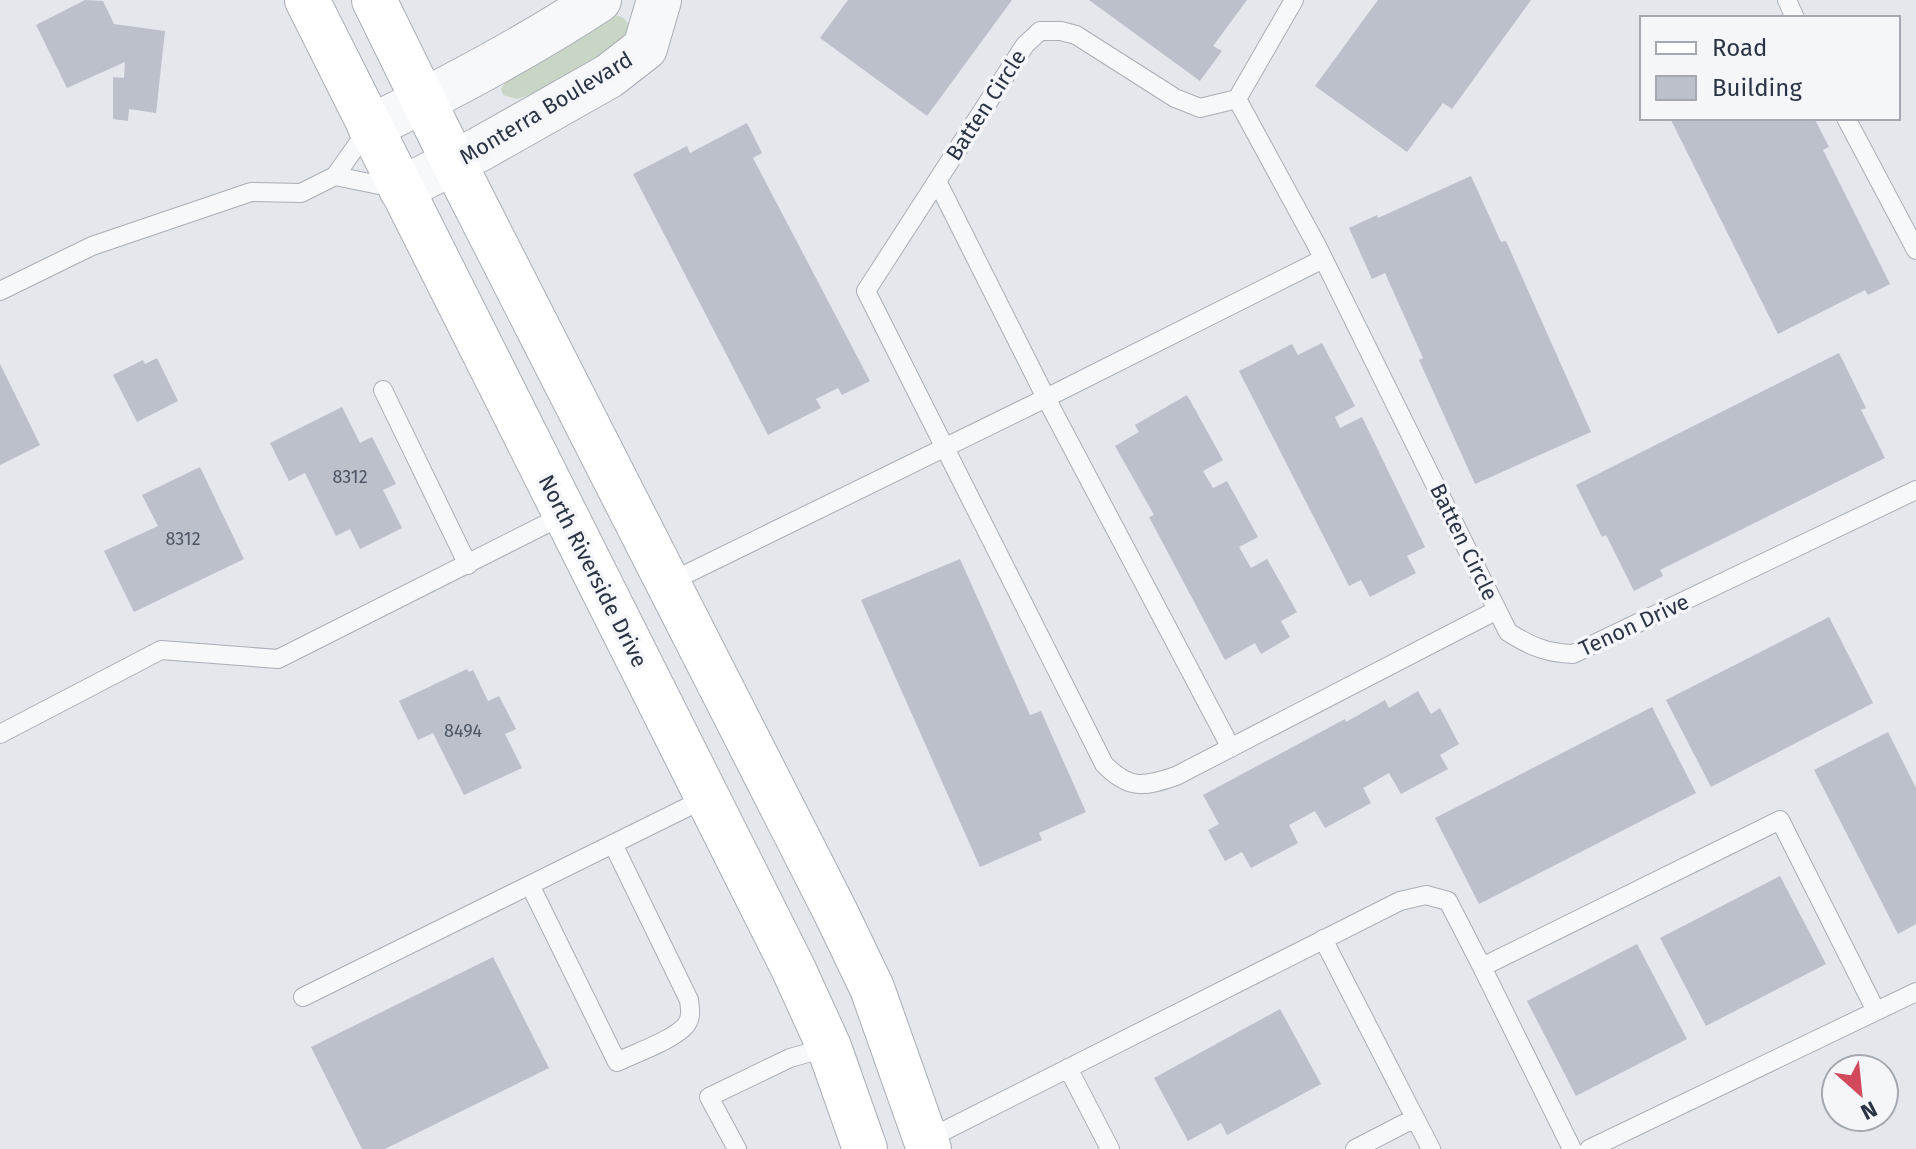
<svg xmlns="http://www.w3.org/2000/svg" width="1916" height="1149" font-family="'Fira Sans',sans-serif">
  <rect width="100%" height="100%" fill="#e4e7ec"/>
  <path fill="#c9d6c5" d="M613,14L624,18L633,30L621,44L546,89L517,99L503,95L501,89L508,79Z"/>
  <path fill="#bbc0ca" d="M85,0L103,1L114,24L165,31L156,113L129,109L128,121L113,119V77L124,78L125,62L67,88L36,25Z
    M848,0H1012L927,116L820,38Z
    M1089,0H1247L1213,46L1222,51L1200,81Z
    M1378,0H1531L1452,109L1443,103L1407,152L1315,86Z
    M1670,118H1814L1829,147L1823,150L1890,284L1868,295L1865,290L1778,334Z
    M747,123L762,153L753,158L870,381L842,395L838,388L816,399L821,408L768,435L633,174L687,146L690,153Z
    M1471,176L1501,242L1506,241L1591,432L1475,484L1419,360L1423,358L1385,273L1372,279L1349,228L1377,215L1378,218Z
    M1322,343L1355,406L1335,417L1340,428L1362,417L1425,547L1407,556L1416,573L1370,597L1361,580L1349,586L1239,371L1292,344L1298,355Z
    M1839,353L1866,408L1861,410L1885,458L1660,570L1663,576L1634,591L1606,535L1602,537L1576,485Z
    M157,358L178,401L137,422L113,375L143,360L145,364Z
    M0,364L40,445L0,465Z
    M1187,395L1223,460L1203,471L1213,488L1227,481L1258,537L1239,547L1251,568L1267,559L1297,612L1281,621L1290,637L1261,654L1255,643L1225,660L1149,517L1154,515L1115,446L1139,432L1135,425Z
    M342,407L360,443L372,437L396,484L383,490L402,528L360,549L350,529L336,536L305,473L289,481L270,443Z
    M200,467L244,559L134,612L104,551L158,526L142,495Z
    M960,559L1030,715L1041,711L1086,812L1039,833L1042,840L980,867L861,600Z
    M1829,617L1873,703L1711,787L1666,700Z
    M467,669L469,672L473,670L488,701L499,696L516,729L505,734L522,768L464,795L433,733L418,740L399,701Z
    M1418,691L1431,714L1440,708L1459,744L1440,755L1448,769L1401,794L1389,773L1363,788L1371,803L1325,828L1315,811L1289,825L1298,843L1251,868L1242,852L1225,861L1208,830L1219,824L1203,795L1345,719L1346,722L1385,700L1389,708Z
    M1652,707L1696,793L1479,904L1435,818Z
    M1888,732L1916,788V924L1898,934L1814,770Z
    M1780,876L1826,964L1706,1026L1660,938Z
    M1637,944L1687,1039L1576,1096L1527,1001Z
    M493,957L549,1068L385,1149H362L311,1047Z
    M1280,1009L1321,1084L1227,1135L1221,1123L1188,1141L1154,1078Z"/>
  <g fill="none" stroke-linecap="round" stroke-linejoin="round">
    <defs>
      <path id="service" d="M1787,0L1795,18
        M1237,99L1200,108L1175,98L1076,35L1061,31H1040L1025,45L866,291L1104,764C1129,790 1144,787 1176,776L1497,610
        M1237,99L1316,244L1508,632C1530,646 1546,653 1573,654L1916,490
        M1237,99L1294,0
        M1846,118L1916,250
        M335,176L399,189
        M937,181L1046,398L1231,748
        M0,291L92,246L251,192L301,193L335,176L369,128
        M383,390L468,565
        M668,583L1046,398L1323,259
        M0,734L161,650L278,659L564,515
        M530,885L617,1062C635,1053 674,1040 686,1025C692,1017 690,1009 689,1000L613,844
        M1323,939L1415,1118L1355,1149
        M303,997L708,797
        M1068,1068L1110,1149
        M1415,1118L1431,1149
        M926,1140L1400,901L1426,895L1448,901L1482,967
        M737,1149L709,1097L790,1058L829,1047
        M1572,1149L1482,967L1780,820L1876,1011
        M1589,1149L1916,992"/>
      <path id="tertiary" d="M370,127C449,89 526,48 599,0
        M401,189L480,149L609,76L645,48L659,0"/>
      <path id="secondary" d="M307,0L793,968L829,1047L865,1149
        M374,0L454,163L835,911L872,988L929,1149"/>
    </defs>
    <use href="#service" stroke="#a9aeb7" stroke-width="20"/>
    <use href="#tertiary" stroke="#a9aeb7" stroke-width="46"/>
    <use href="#secondary" stroke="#a9aeb7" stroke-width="46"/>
    <use href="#service" stroke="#f7f8fa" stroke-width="18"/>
    <use href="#tertiary" stroke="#f7f8fa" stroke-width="44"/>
    <use href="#secondary" stroke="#fff" stroke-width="44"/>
  </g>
  <g text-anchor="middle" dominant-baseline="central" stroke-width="7" stroke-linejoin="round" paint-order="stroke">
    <g font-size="18" fill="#4f5766">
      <text x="350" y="477">8312</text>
      <text x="183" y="539">8312</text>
      <text x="463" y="731">8494</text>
    </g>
    <g font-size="22" fill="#2b3445" stroke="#f4f6f9">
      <text transform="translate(986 105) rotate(-57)">Batten Circle</text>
      <text transform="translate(546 108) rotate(-31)">Monterra Boulevard</text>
      <text transform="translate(1464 542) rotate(64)">Batten Circle</text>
      <text transform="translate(593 571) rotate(63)">North Riverside Drive</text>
      <text transform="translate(1634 625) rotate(-25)">Tenon Drive</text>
    </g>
  </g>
  <rect x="1640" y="16" width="260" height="104" fill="#f4f6f9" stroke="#a4a8b1" stroke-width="2"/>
  <rect x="1656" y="42" width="40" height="12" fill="#ffffff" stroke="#a4a8b1" stroke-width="2"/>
  <text x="1712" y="56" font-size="24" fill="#2b3445">Road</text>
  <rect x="1656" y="76" width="40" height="24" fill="#bbc0ca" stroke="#a4a8b1" stroke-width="2"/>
  <text x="1712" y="96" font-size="24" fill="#2b3445">Building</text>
  <g transform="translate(1860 1093) rotate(153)"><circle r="38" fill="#f4f6f9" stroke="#a4a8b1" stroke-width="2"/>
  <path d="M0-6L14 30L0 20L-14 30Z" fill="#d1495b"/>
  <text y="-12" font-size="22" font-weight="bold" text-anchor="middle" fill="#2b3445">N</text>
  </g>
</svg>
